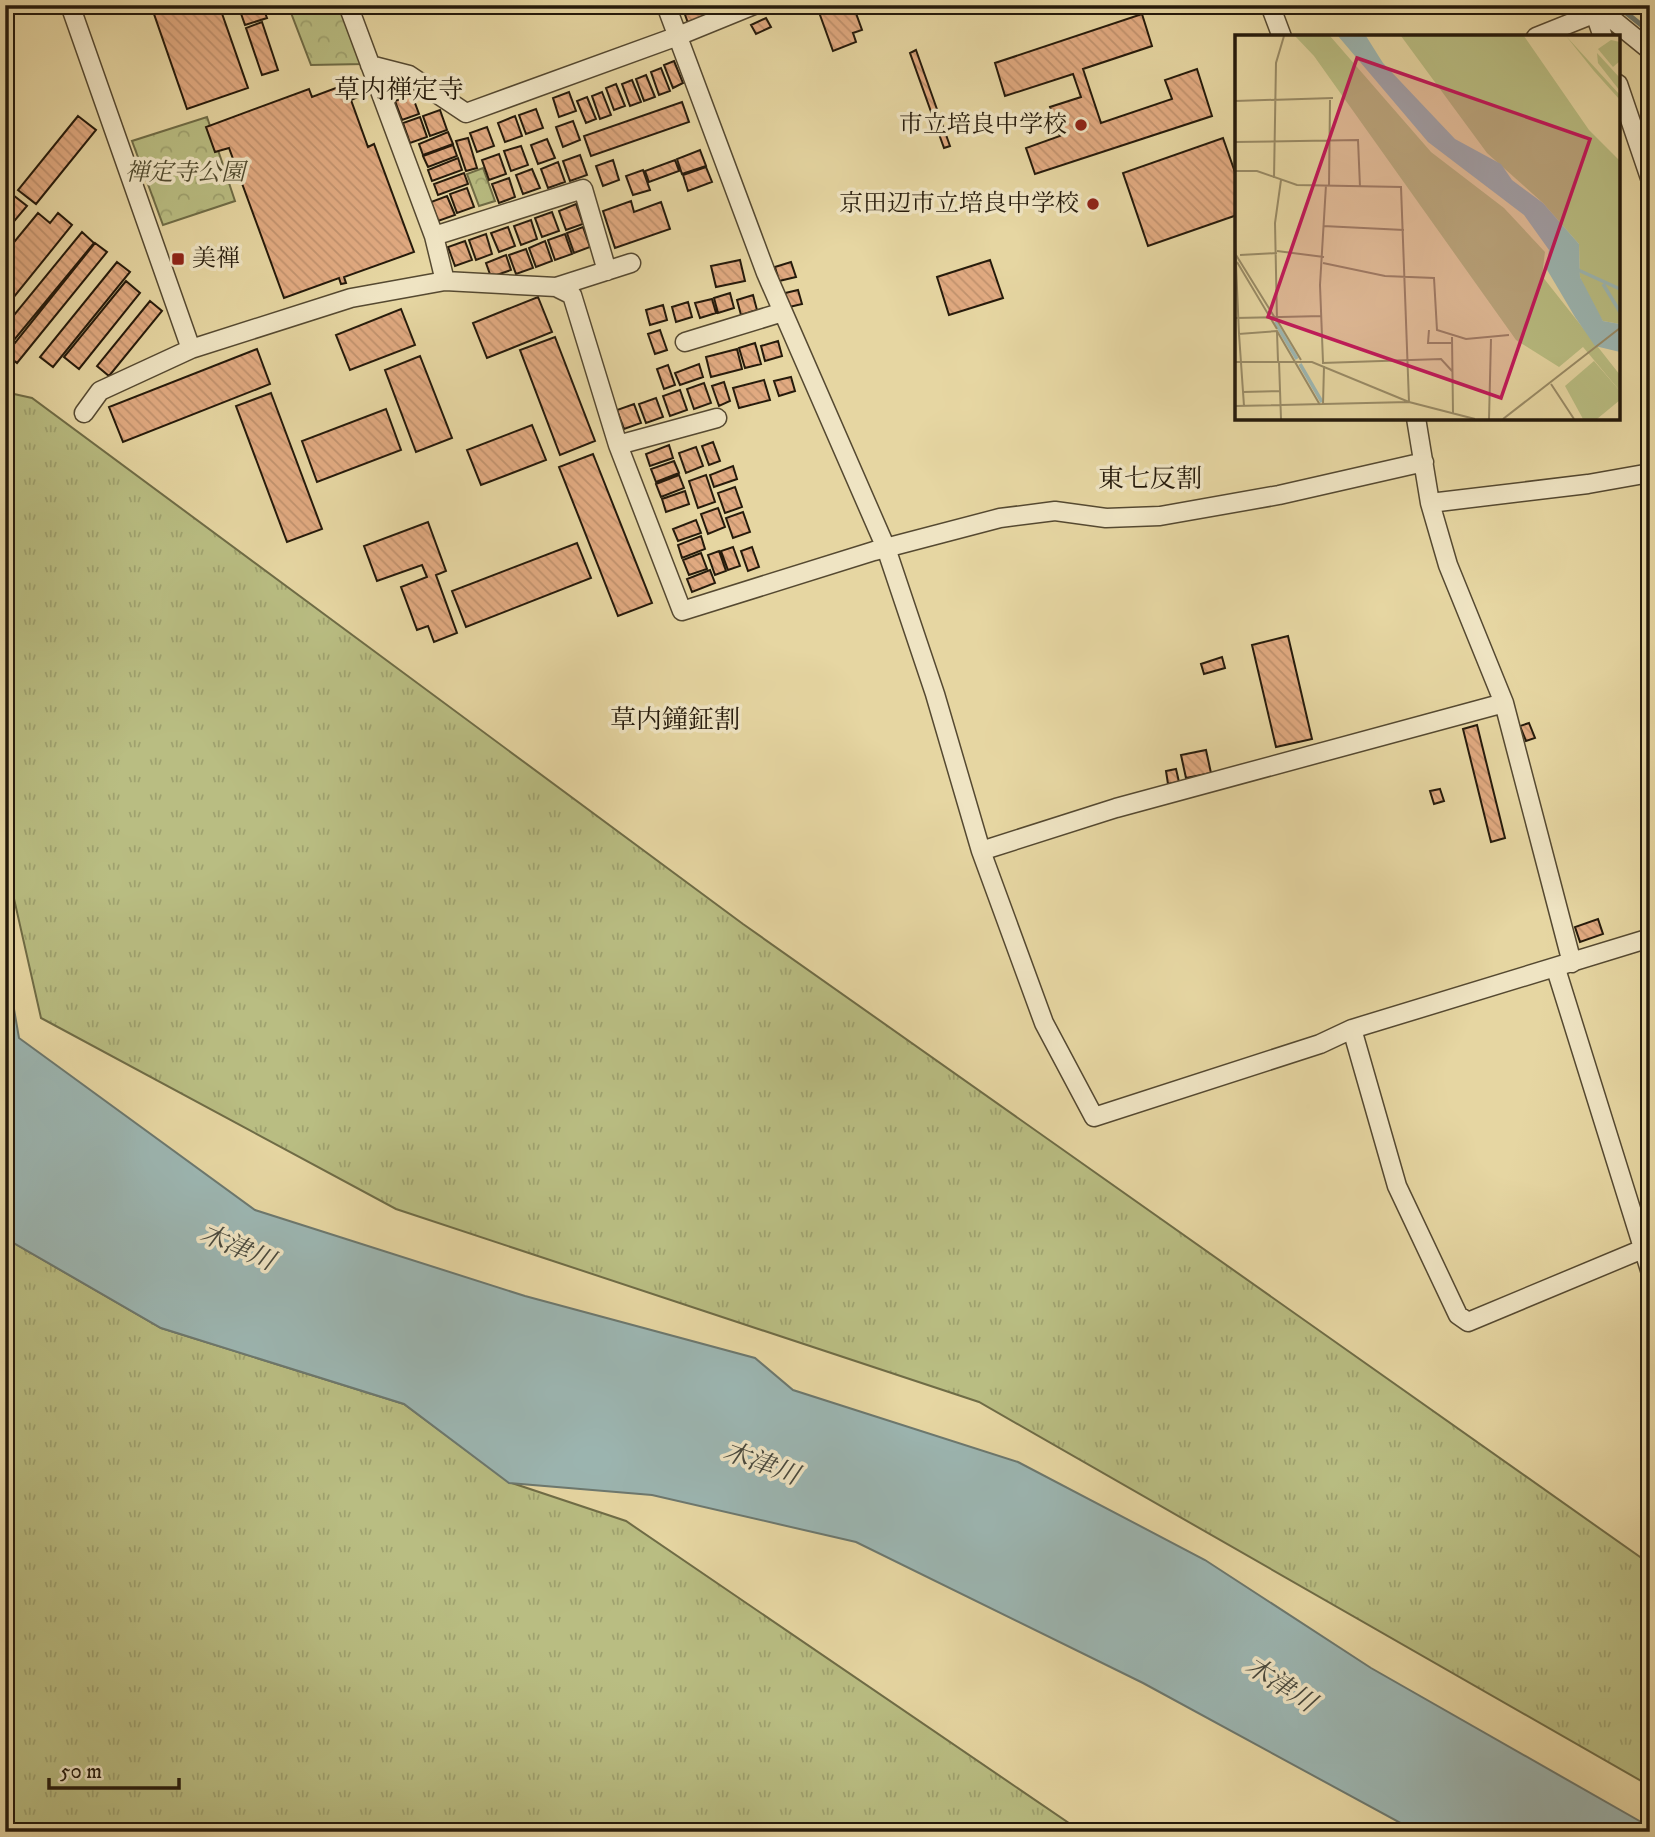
<svg xmlns="http://www.w3.org/2000/svg" width="1655" height="1837" font-family="'IM FELL DW Pica','Noto Serif JP',serif">
  <defs>
    <pattern id="grass-tufts" width="24" height="20" patternUnits="userSpaceOnUse" patternTransform="scale(1.75)"><rect width="24" height="20" fill="#b9bd82"/><path d="M3 7l-1-3M5 7V3M7 7l1-3M15 17l-1-3M17 17v-4M19 17l1-3" fill="none" stroke="#9fa26f"/></pattern>
    <pattern id="park-crowns" width="20" height="18" patternUnits="userSpaceOnUse" patternTransform="scale(1.75)"><rect width="20" height="18" fill="#b9bd82"/><path d="M2 6a3 3 0 1 1 6 0M12 15a3 3 0 1 1 6 0" fill="none" stroke="#9fa26f"/></pattern>
    <pattern id="building-back-hatch" width="6" height="6" patternUnits="userSpaceOnUse" patternTransform="scale(1.75)"><rect width="6" height="6" fill="#e1aa81"/><path d="M-1 5l2 2M0 0l6 6M5-1l2 2" fill="none" stroke="#c1926e"/></pattern>
  </defs>
  <rect width="100%" height="100%" fill="#e6d6a2"/>
  <filter id="stains"><feTurbulence type="fractalNoise" baseFrequency=".00286" numOctaves="4"/><feColorMatrix values="0 0 0 0 .2 0 0 0 0 .09 0 0 0 0 .02 0 0 0 .5 -.17"/></filter>
  <radialGradient id="worn" r=".72"><stop offset=".6" stop-color="#630" stop-opacity="0"/><stop offset="1" stop-color="#630" stop-opacity=".3"/></radialGradient>
  <path fill="url(#grass-tufts)" stroke="#6f6c46" stroke-width="2" d="M5,392L32,398L743,924L1650,1564V1786L979,1402L396,1209L41,1018L5,859Z
    M5,1238L161,1328L404,1404L509,1482L626,1521L1082,1832H5Z"/>
  <path fill="url(#park-crowns)" stroke="#6f6c46" stroke-width="2" d="M288,5H341L363,64L311,65Z
    M207,117L235,201L163,225L132,141Z
    M483,168L495,201L479,206L467,174Z"/>
  <path fill="#9cb6b2" stroke="#6c786f" stroke-width="2" d="M5,957L19,1038L255,1210L525,1296L755,1358L793,1390L1018,1462L1205,1560L1371,1668L1650,1827V1832H1417L1143,1683L856,1542L652,1495L509,1483L404,1404L161,1328L5,1238Z"/>
  <g fill="none" stroke-linecap="round" stroke-linejoin="round">
    <path stroke="#6c786f" stroke-width="5" d="M1619,7L1650,32"/>
  </g>
  <path fill="url(#building-back-hatch)" stroke="#251a0b" stroke-width="2" d="M179,5H219L248,88L187,109L154,14Z
    M238,5H262L267,18L245,25Z
    M693,5H704L707,15L688,23L683,9Z
    M838,5L840,9L853,5L862,30L853,33L856,42L833,51L820,15Z
    M1142,14L1152,46L1083,69L1101,123L1172,99L1165,80L1197,69L1212,116L1035,174L1026,148L1060,136L1050,107L1081,97L1073,74L1005,96L995,63Z
    M766,18L771,27L756,34L751,25Z
    M262,22L278,70L262,75L246,28Z
    M916,50L950,146L944,148L910,53Z
    M674,61L683,83L673,88L664,65Z
    M661,68L670,91L659,95L651,72Z
    M646,75L655,97L644,101L636,79Z
    M632,80L641,102L630,106L622,84Z
    M352,82L358,97L351,100L368,147L374,144L414,252L344,277L346,283L341,284L339,278L284,298L229,148L215,152L206,127L309,89L312,97Z
    M616,84L625,106L614,110L606,88Z
    M569,92L576,111L559,117L553,98Z
    M602,92L611,115L600,119L592,96Z
    M412,95L419,114L402,120L395,101Z
    M587,97L596,119L586,123L577,101Z
    M682,102L689,122L591,156L584,136Z
    M536,109L543,128L526,134L519,115Z
    M440,110L447,130L430,136L423,116Z
    M78,116L96,130L36,204L18,190Z
    M515,116L522,136L505,142L498,123Z
    M420,117L427,137L410,143L403,123Z
    M573,121L580,140L563,147L556,127Z
    M487,127L494,146L477,152L470,133Z
    M448,132L453,144L423,155L419,144Z
    M468,138L477,168L466,171L456,141Z
    M1223,138L1237,178V215L1148,246L1123,173Z
    M547,139L555,158L538,164L531,145Z
    M453,145L457,156L428,167L423,156Z
    M521,146L528,165L511,171L504,151Z
    M700,150L706,166L682,174L677,159Z
    M499,154L506,174L489,180L482,160Z
    M580,155L587,175L570,181L563,161Z
    M458,158L462,170L432,181L428,170Z
    M613,160L619,180L603,186L596,166Z
    M675,160L679,171L649,182L645,171Z
    M558,162L565,182L548,188L541,169Z
    M706,167L712,182L688,191L683,175Z
    M532,169L540,188L523,194L516,175Z
    M643,170L650,190L633,195L626,176Z
    M464,173L468,184L438,195L434,184Z
    M509,178L515,197L499,203L492,184Z
    M467,188L474,207L457,213L450,194Z
    M13,195L27,206L5,232V205Z
    M447,196L455,215L438,221L431,202Z
    M631,201L634,212L661,202L670,229L615,248L603,211Z
    M576,204L583,224L566,230L559,211Z
    M552,212L559,231L542,237L535,218Z
    M38,213L50,223L58,213L72,225L5,308V253Z
    M531,220L537,239L521,245L514,226Z
    M508,227L515,246L499,252L491,233Z
    M583,227L590,247L574,253L567,233Z
    M82,232L94,243L5,351V326Z
    M486,234L492,254L476,260L469,240Z
    M565,234L572,254L555,260L548,240Z
    M465,241L472,260L455,266L448,247Z
    M545,241L552,261L536,267L529,248Z
    M95,243L107,252L17,363L6,354Z
    M526,249L533,268L516,274L509,255Z
    M506,255L511,270L491,277L486,263Z
    M740,260L745,281L716,287L711,266Z
    M990,260L1003,298L949,315L937,277Z
    M117,262L130,272L53,367L40,357Z
    M791,262L796,277L779,281L775,267Z
    M126,281L140,293L79,369L64,357Z
    M798,290L802,304L785,308L781,294Z
    M730,293L734,308L718,313L714,298Z
    M753,295L757,310L741,315L737,300Z
    M538,297L552,332L487,358L473,323Z
    M712,299L716,313L700,318L695,303Z
    M150,301L162,311L109,376L97,366Z
    M688,302L692,317L676,322L672,307Z
    M663,305L667,320L650,325L646,310Z
    M401,309L415,345L350,370L336,335Z
    M660,330L667,350L655,354L648,334Z
    M555,337L595,441L560,455L520,350Z
    M778,341L782,356L765,361L761,346Z
    M755,343L761,364L745,368L739,348Z
    M257,349L270,384L123,442L109,407Z
    M737,349L742,369L711,377L706,357Z
    M420,356L452,438L416,452L385,370Z
    M699,364L703,377L680,385L675,373Z
    M668,365L675,385L664,389L657,369Z
    M791,377L795,391L779,396L774,381Z
    M764,380L770,400L739,408L733,388Z
    M724,382L730,401L719,406L712,386Z
    M704,383L711,403L694,409L687,389Z
    M680,390L687,410L670,416L663,396Z
    M271,393L322,529L287,542L236,406Z
    M656,398L663,417L646,423L639,404Z
    M634,404L641,423L624,429L617,410Z
    M386,409L401,450L317,482L302,441Z
    M532,425L546,460L481,485L467,450Z
    M713,442L720,461L709,465L702,446Z
    M669,445L673,458L650,466L646,454Z
    M696,447L703,466L686,473L679,453Z
    M593,454L652,603L618,616L559,467Z
    M674,461L679,473L656,482L651,469Z
    M733,466L737,479L714,487L710,475Z
    M679,475L684,488L661,497L656,484Z
    M706,475L715,502L698,508L689,481Z
    M735,487L742,507L725,513L718,493Z
    M685,491L689,504L666,512L662,499Z
    M718,508L725,527L708,534L701,514Z
    M743,512L750,532L733,538L726,518Z
    M696,520L701,533L678,541L673,529Z
    M428,522L446,571L436,575L457,633L434,642L428,626L417,630L401,587L427,577L422,565L377,581L364,546Z
    M701,536L705,549L682,558L678,545Z
    M577,543L591,578L466,627L452,591Z
    M733,547L740,566L728,570L721,551Z
    M752,547L759,567L748,571L741,551Z
    M719,551L726,571L715,575L708,555Z
    M701,553L707,569L689,575L683,560Z
    M710,570L715,583L692,592L687,579Z
    M1288,636L1312,739L1276,747L1252,645Z
    M1222,657L1225,668L1204,674L1201,664Z
    M1529,723L1535,738L1526,741L1520,726Z
    M1477,725L1505,838L1491,842L1463,729Z
    M1206,750L1211,773L1186,778L1181,755Z
    M1176,769L1179,782L1168,784L1166,771Z
    M1440,789L1444,801L1434,804L1430,791Z
    M1598,919L1603,934L1580,942L1575,927Z"/>
  <g fill="none" stroke-linecap="round" stroke-linejoin="round">
    <defs>
      <path id="street" d="M70,5L191,349
        M348,5L434,236L445,281
        M666,5L766,273L886,548L935,694L981,851L1044,1023L1094,1117L1320,1044L1352,1029L1650,938
        M1270,5L1282,37
        M1592,5L1603,37
        M1645,5L1650,10
        M1602,11L1650,50
        M1536,37L1616,5
        M370,65L409,75L466,113L678,36L754,5
        M1618,84L1650,178
        M434,236L583,189L607,271
        M556,287L631,263
        M685,342L783,312
        M84,413L100,391L191,349L351,298L445,281L556,287L572,295L618,445L682,611L874,551L1000,518L1055,511L1106,518L1160,516L1279,495L1424,462
        M1416,418L1430,503L1448,565L1504,703L1572,963
        M618,445L717,418
        M1430,503L1588,484L1650,473
        M981,851L1116,808L1504,703
        M1556,969L1650,1270
        M1352,1029L1397,1186L1458,1315L1468,1322L1650,1246"/>
    </defs>
    <use href="#street" stroke="#554931" stroke-width="21"/>
    <use href="#street" stroke="#efe4c3" stroke-width="18"/>
  </g>
  <g fill="#8f2418" stroke="#efe4c3" stroke-width="2.5">
    <circle cx="1081" cy="125" r="7"/>
    <circle cx="1093" cy="204" r="7"/>
    <rect x="171" y="252" width="14" height="14" rx="3.5"/>
  </g>
  <g text-anchor="middle" dominant-baseline="central" stroke-width="7" stroke-linejoin="round" paint-order="stroke">
    <g font-size="24" fill="#251a0b" stroke="#efe4c3" text-anchor="end">
      <text x="1067" y="125">市立培良中学校</text>
      <text x="1079" y="204">京田辺市立培良中学校</text>
      <text x="192" y="259" text-anchor="start">美禅</text>
    </g>
    <g font-size="24" font-style="italic" fill="#514b2f" stroke="#efe4c3">
      <text x="185" y="173">禅定寺公園</text>
    </g>
    <g font-size="26" fill="#251a0b" stroke="#efe4c3">
      <text x="399" y="90">草内禅定寺</text>
      <text x="1150" y="479">東七反割</text>
      <text x="675" y="720">草内鐘鉦割</text>
    </g>
    <g font-size="26" font-style="italic" fill="#49493d" stroke="#efe4c3">
      <text transform="translate(237 1248) rotate(23)">木津川</text>
      <text transform="translate(761 1464) rotate(20)">木津川</text>
      <text transform="translate(1280 1685) rotate(33)">木津川</text>
    </g>
  </g>
  <g transform="translate(1235 35)">
    <rect width="385" height="385" fill="#e6d6a2"/>
    <path d="M60,1H95L196,117L269,173L310,217L307,241L385,340V356L348,312L324,332L281,305L79,21ZM166,1H289L354,95L385,126V289L368,286L354,267L345,242L344,209L308,168L252,118ZM331,1L385,60V65L359,36Z" fill="#b9bd82"/>
    <path d="M362,18L385,43V56L363,28Z" fill="#b9bd82"/>
    <path d="M376,5L385,7V26L378,32L363,14Z" fill="#b9bd82"/>
    <path d="M359,326L385,356V365L362,384H348L330,351Z" fill="#b9bd82"/>
    <path d="M103,1H131L148,28L220,104L266,129L277,145L308,168L344,209L345,242L368,286L385,289V317L360,311L340,282L311,233L314,215L289,180L193,107Z" fill="#9cb6b2"/>
    <path fill="none" stroke="#9cb6b2" stroke-width="3.5" d="M341,234L385,254M368,249L385,277M40,287L62,324M65,329L87,367"/>
    <path fill="none" stroke="#998b66" stroke-width="2" d="M0,66L98,63M0,107L123,105L125,152M0,136H22L62,150L166,152L174,367M39,143L41,28L49,1M46,145L40,188L42,285L66,325M94,151L95,65M88,191L169,195M0,207L4,299L42,296L85,370M42,216L89,222M1,220L40,283M5,220L42,218M2,227L42,294M88,228L150,241L199,243L202,295L231,304L274,300M0,283L87,281M194,295L193,308H216M42,297L43,326M4,299L9,371M217,302L218,378M44,326L46,384M0,327H77L174,367L240,384M88,327L85,250L91,150M87,328L206,324L217,336M316,349L339,384M8,357L46,356M88,370L89,331M0,371L174,367M254,384L256,304M268,384L385,293"/>
    <path fill="#c2185b" fill-opacity="0.15" stroke="#c2185b" stroke-width="3.5" d="M122,23L355,104L266,363L33,282Z"/>
    <rect width="385" height="385" fill="none" stroke="#251a0b" stroke-width="3.5"/>
  </g>
  <rect width="1655" height="1837" fill="none" stroke="#e6d6a2" stroke-width="28"/>
  <rect x="7" y="7" width="1641" height="1823" fill="none" stroke="#251a0b" stroke-width="3.5"/>
  <rect x="14" y="14" width="1627" height="1809" fill="none" stroke="#251a0b" stroke-width="2"/>
  <path d="M49 1778v10h130v-10" fill="none" stroke="#251a0b" stroke-width="3.5"/>
  <text x="60" y="1778" font-size="21" fill="#251a0b" stroke="#efe4c3" stroke-width="5" paint-order="stroke">50 m</text>
  <rect width="100%" height="100%" filter="url(#stains)"/>
  <rect width="100%" height="100%" fill="url(#worn)"/>
</svg>
